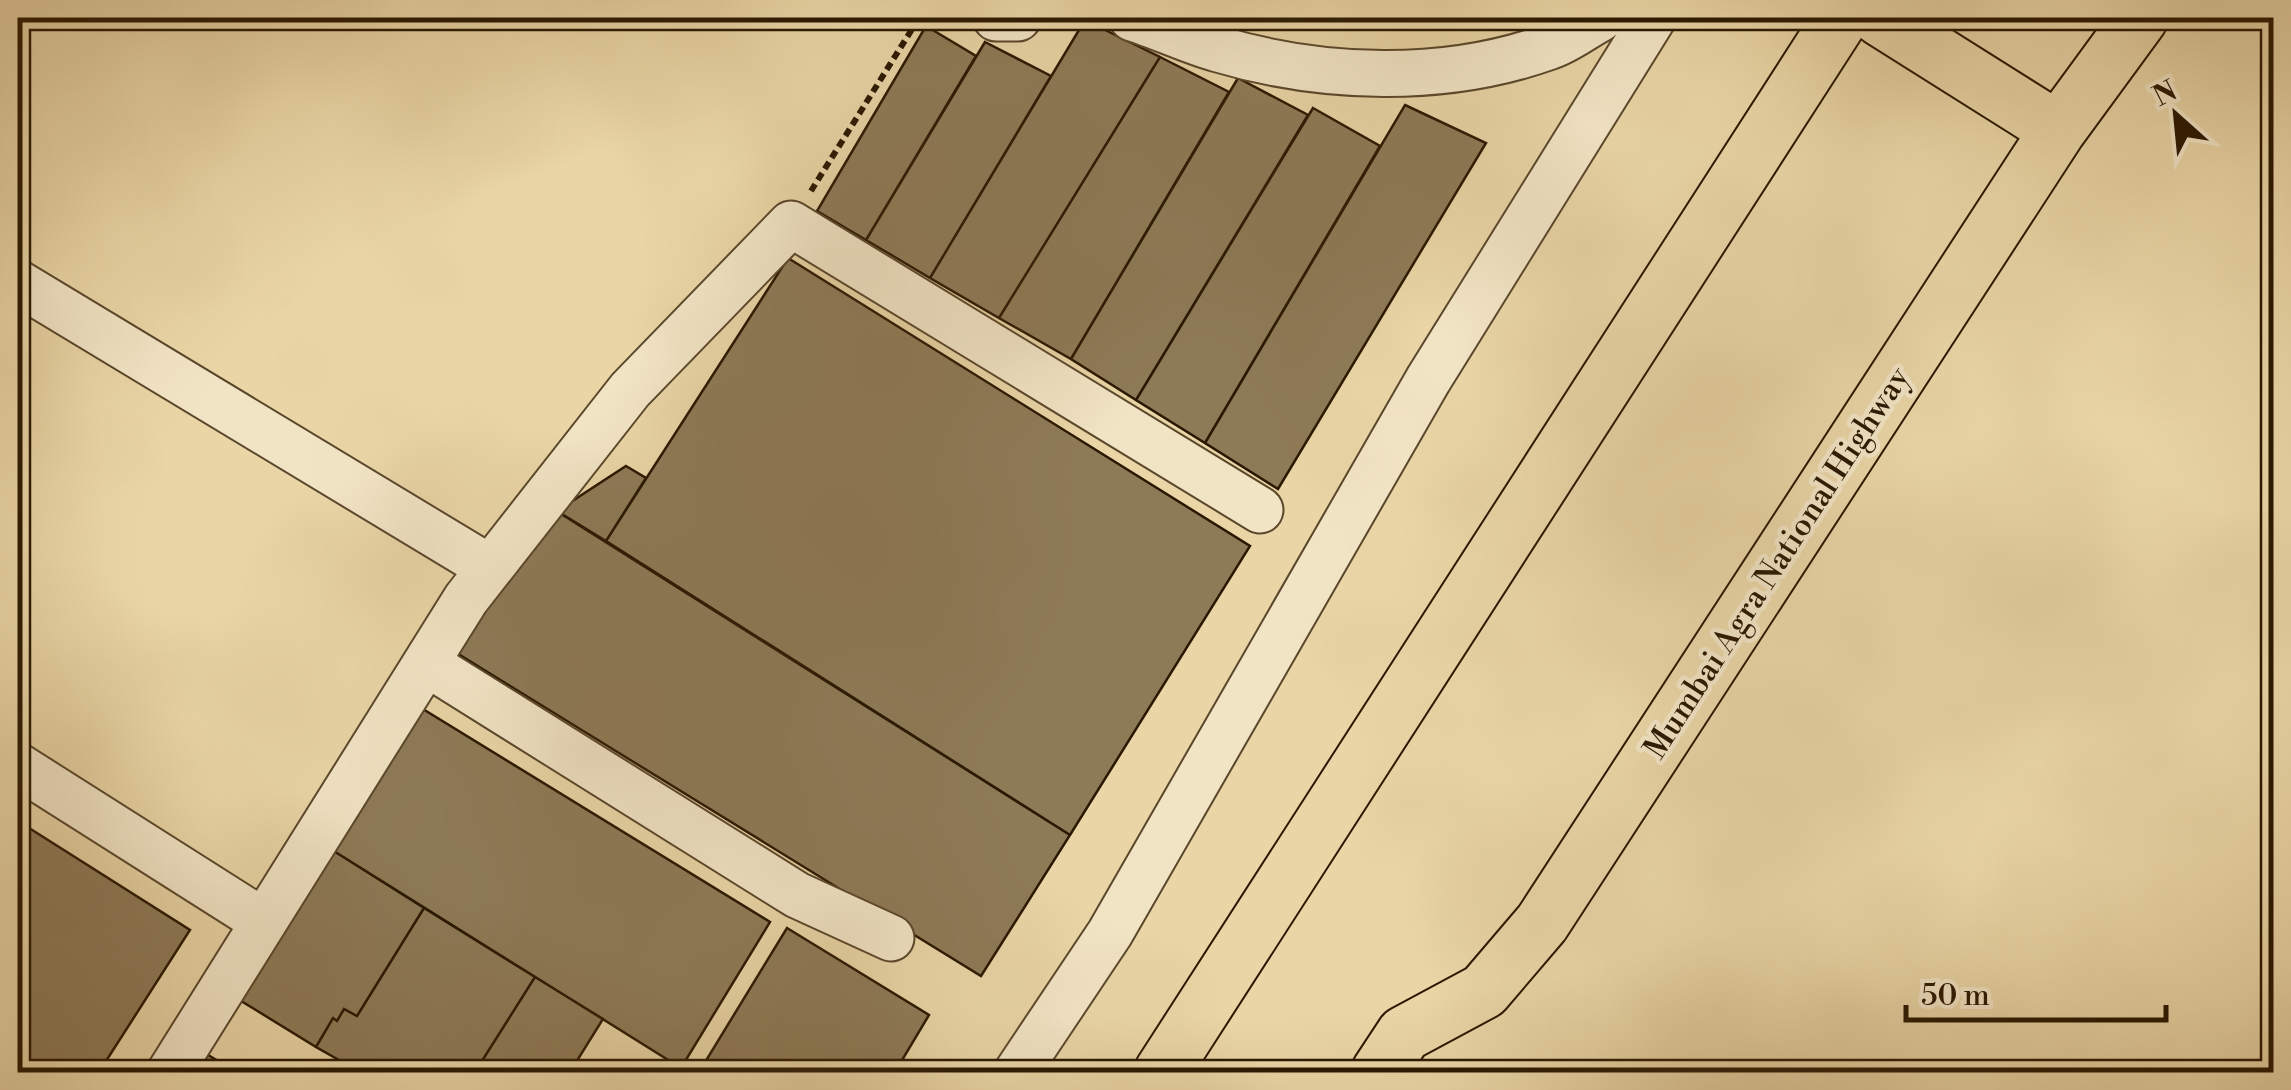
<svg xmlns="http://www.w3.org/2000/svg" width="2291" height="1090" font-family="'Libre Bodoni',serif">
  <rect width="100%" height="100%" fill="#e9d5a6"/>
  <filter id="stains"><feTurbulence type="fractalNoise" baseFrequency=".002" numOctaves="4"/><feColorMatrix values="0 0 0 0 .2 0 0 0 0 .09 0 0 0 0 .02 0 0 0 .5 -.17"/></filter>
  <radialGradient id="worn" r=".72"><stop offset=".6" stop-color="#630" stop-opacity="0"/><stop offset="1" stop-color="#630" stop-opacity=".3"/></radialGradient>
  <path fill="#8d7a57" stroke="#2a1802" stroke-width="2.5" d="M1085,20L1160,57L999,318L930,278Z
    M926,26L976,56L866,240L817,211Z
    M985,42L1051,76L930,278L866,240Z
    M1160,57L1229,92L1071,359L999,318Z
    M1238,78L1308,115L1136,400L1071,359Z
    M1405,105L1486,143L1278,489L1205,443Z
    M1313,108L1380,146L1205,443L1136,400Z
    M788,258L1250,546L1070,835L606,541Z
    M626,466L646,478L606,541L557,511Z
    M547,505L1070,835L981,976L455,652Z
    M418,706L770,922L681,1068L329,848Z
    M18,821L190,930L99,1072H18Z
    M329,848L424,908L357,1016L344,1009L337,1021L333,1018L316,1047L233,996Z
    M424,908L535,977L475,1072H360L316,1047L333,1018L337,1021L344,1009L357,1016Z
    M787,928L929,1015L895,1072H699Z
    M535,977L603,1019L570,1072H475Z
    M205,1053L236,1072H192Z"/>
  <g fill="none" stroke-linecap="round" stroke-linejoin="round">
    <defs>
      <path id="minor" d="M996,18H1018
        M1132,18C1161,27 1189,41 1218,49C1323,80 1444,84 1548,47C1567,41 1584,27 1601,18
        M18,283L490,568
        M426,663L797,895L891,938
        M18,766L264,922
        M170,1072L466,599L630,390L791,224L1260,510
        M1017,1072L1110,933L1428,380L1653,18"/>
      <path id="highway" d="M1880,18L2058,130
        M1162,1072L1841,18
        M1379,1072L1404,1034L1484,991L1542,923L2058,130L2140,18"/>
    </defs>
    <use href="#minor" stroke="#5a472b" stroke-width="49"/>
    <use href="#highway" stroke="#2a1802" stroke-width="59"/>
    <path stroke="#2a1802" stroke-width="6" stroke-dasharray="8 5" stroke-linecap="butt" d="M811,191L919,18"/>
    <use href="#minor" stroke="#f1e4c5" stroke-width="45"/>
    <use href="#highway" stroke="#e9d5a6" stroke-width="55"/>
  </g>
  <g text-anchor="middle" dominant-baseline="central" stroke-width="9" stroke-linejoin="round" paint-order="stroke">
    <g font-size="32" fill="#2a1802" stroke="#f1e4c5">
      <text transform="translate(1777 563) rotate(-57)">Mumbai Agra National Highway</text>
    </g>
  </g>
  <rect width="2291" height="1090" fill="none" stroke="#e9d5a6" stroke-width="60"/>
  <rect x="20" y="20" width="2251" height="1050" fill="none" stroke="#2a1802" stroke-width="5"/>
  <rect x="30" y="30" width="2231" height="1030" fill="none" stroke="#2a1802" stroke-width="2.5"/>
  <g transform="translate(2176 115) rotate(333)" stroke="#f1e4c5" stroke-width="8" paint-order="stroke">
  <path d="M0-8L18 38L0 25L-18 38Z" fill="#2a1802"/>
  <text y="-15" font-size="28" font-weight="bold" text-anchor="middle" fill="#2a1802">N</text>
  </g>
  <path d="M1906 1005v15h260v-15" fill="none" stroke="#2a1802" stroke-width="5"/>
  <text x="1921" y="1005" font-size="30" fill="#2a1802" stroke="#f1e4c5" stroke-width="8" paint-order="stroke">50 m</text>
  <rect width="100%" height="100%" filter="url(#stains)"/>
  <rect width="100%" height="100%" fill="url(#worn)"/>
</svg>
